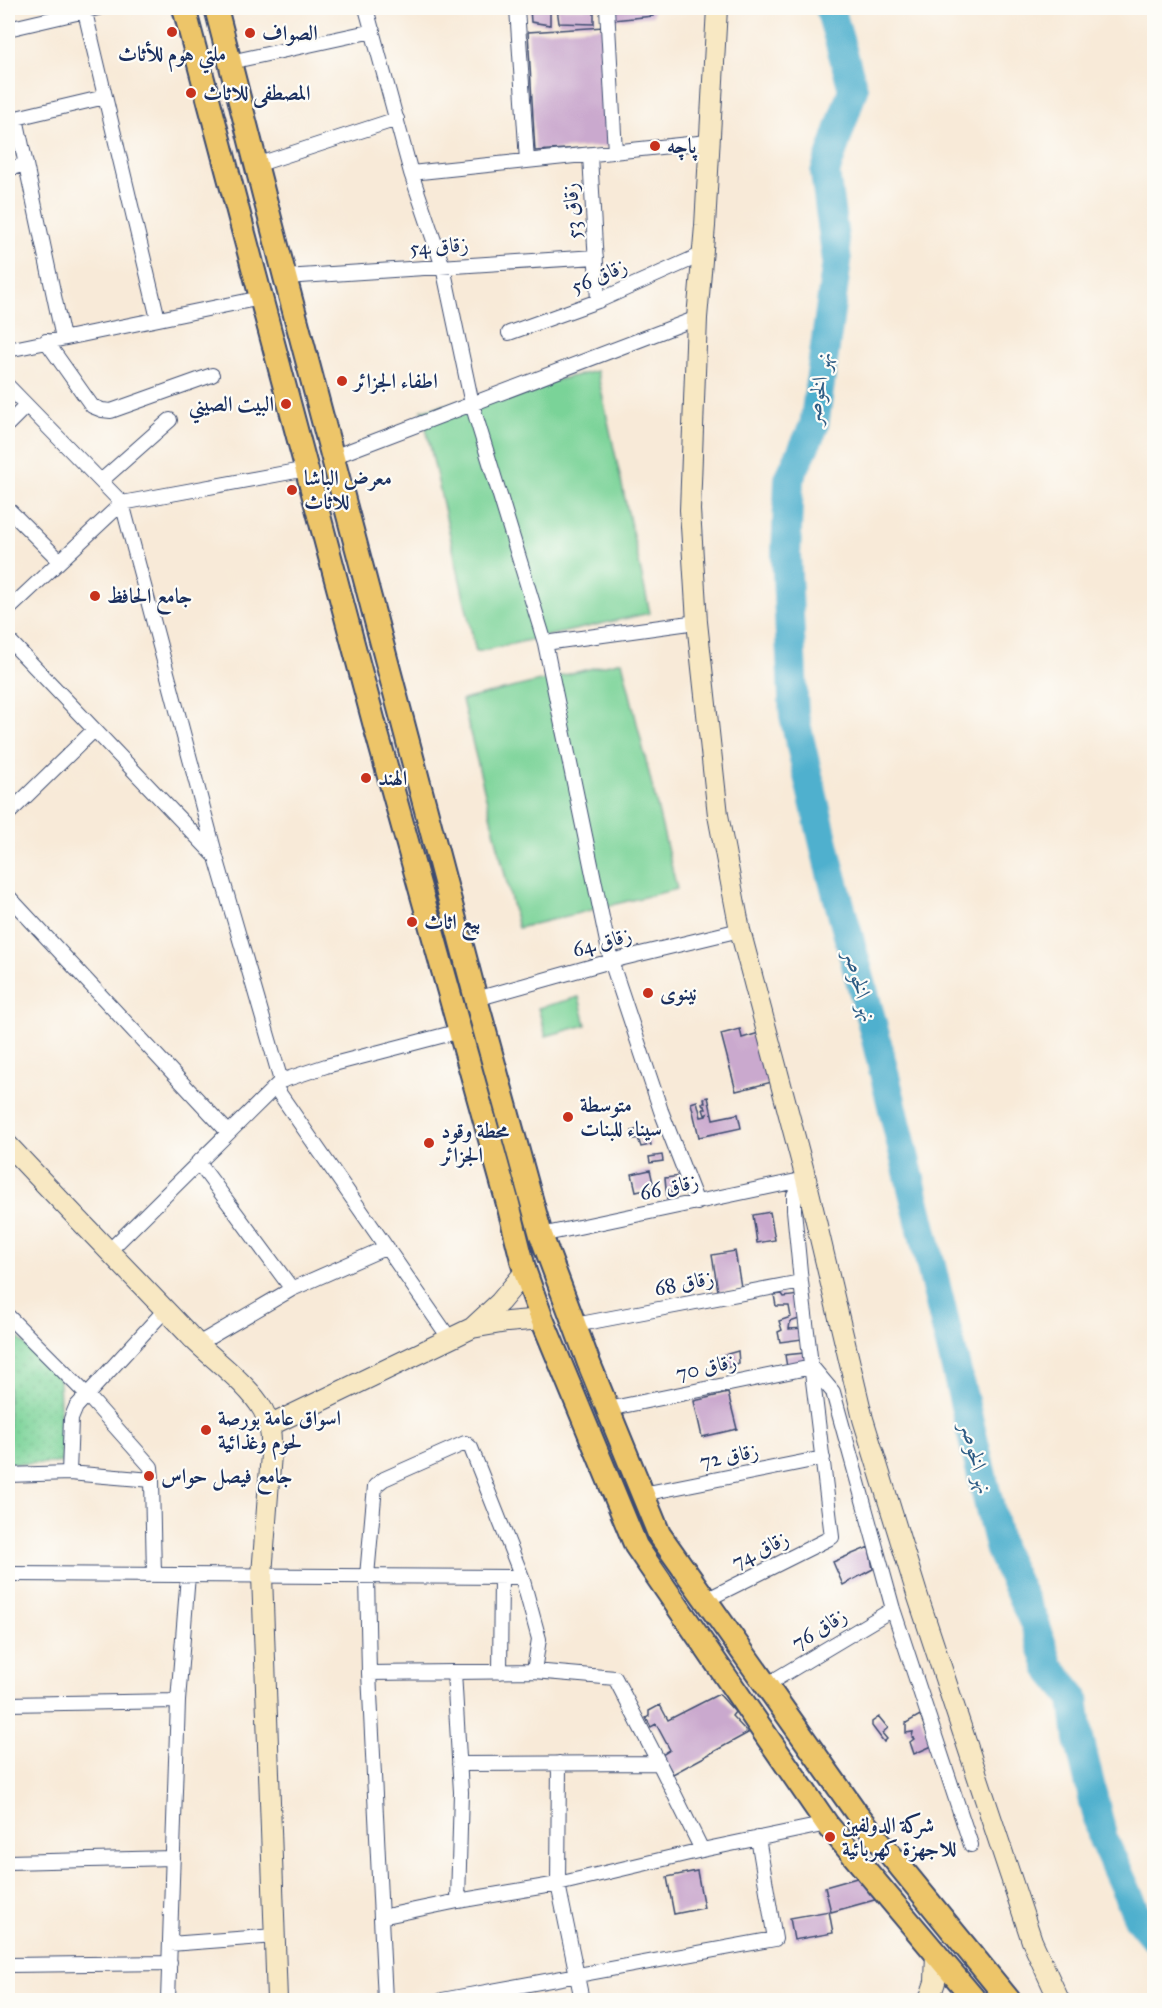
<svg xmlns="http://www.w3.org/2000/svg" width="1162" height="2008" font-family="'IM FELL Great Primer',Amiri,serif">
  <defs>
    <pattern id="grass-dots" width="8" height="8" patternUnits="userSpaceOnUse" patternTransform="scale(1.5)"><rect width="8" height="8" fill="#7ad398"/><path d="M2 2h.1M6 6h.1" fill="none" stroke="#69b585" stroke-width="1.8" stroke-linecap="round"/></pattern>
  </defs>
  <rect width="100%" height="100%" fill="#fdfcf7"/>
  <filter id="ink" filterUnits="userSpaceOnUse"><feTurbulence type="fractalNoise" baseFrequency=".0167" numOctaves="2"/><feDisplacementMap in="SourceGraphic" scale="12" xChannelSelector="R" yChannelSelector="G"/><feConvolveMatrix kernelMatrix="1 2 1 2 8 2 1 2 1" color-interpolation-filters="sRGB"/></filter>
  <filter id="wash" filterUnits="userSpaceOnUse"><feTurbulence type="fractalNoise" baseFrequency=".008" numOctaves="4" result="noise"/><feDisplacementMap in="SourceGraphic" scale="24" xChannelSelector="R" yChannelSelector="G"/><feGaussianBlur stdDeviation="1.35" result="paint"/><feColorMatrix in="noise" values="0 0 0 0 0 0 0 0 0 0 0 0 0 0 0 0 0 1.4 0 .05"/><feComposite in="paint" operator="in"/></filter>
  <g filter="url(#wash)">
    <rect width="100%" height="100%" fill="#f8ead8"/>
    <path fill="url(#grass-dots)" stroke="#4a817b" stroke-width="1.5" d="M8,1328L59,1378L62,1463L8,1464Z"/>
    <path fill="#7ad398" stroke="#4a817b" stroke-width="1.5" d="M597,371L650,613L476,652L422,410Z
      M622,661L677,889L518,928L462,700Z
      M579,997L586,1025L546,1036L538,1008Z"/>
    <g fill="none" stroke-linecap="round" stroke-linejoin="round">
      <path stroke="#4fb0ce" stroke-width="30" d="M830,8L853,89L825,173L837,261L814,426L789,479L786,555L794,716L829,865L872,1023L1000,1550L1035,1624L1049,1667L1074,1698L1079,1739L1103,1839L1139,1919L1154,1937"/>
    </g>
    <g id="blocks">
      <path fill="#caa9ce" d="M530,8H550V25L531,22Z
        M557,8H594V24L559,23Z
        M611,8H653V16L613,20Z
        M604,27L611,146L535,151L528,32Z
        M740,1029L742,1038L759,1033L772,1082L736,1091L721,1034Z
        M708,1097L713,1119L738,1114L741,1128L699,1137L691,1103L697,1101L701,1117L706,1116L707,1114L705,1115L703,1109H706L705,1106H703L702,1103H705L704,1098Z
        M645,1127L651,1145L641,1147L638,1138L634,1139L632,1131Z
        M662,1155L663,1161L650,1163L649,1157Z
        M650,1170L654,1187L636,1191L632,1174Z
        M681,1176L683,1188L671,1189L672,1198L667,1199L665,1178Z
        M770,1212L775,1240L757,1243L753,1215Z
        M735,1251L741,1287L718,1291L712,1255Z
        M782,1294L784,1297L799,1295L802,1318L790,1322L789,1329L805,1328L810,1364L787,1367L785,1355L804,1353L802,1339L780,1342L778,1332L782,1330L779,1321L791,1317L789,1306H776L774,1295Z
        M738,1351L739,1363L726,1368L724,1355Z
        M728,1393L737,1429L702,1437L694,1401Z
        M869,1547L873,1569L843,1585L833,1562Z
        M719,1694L735,1712L732,1716L748,1733L673,1774L662,1755L670,1750L656,1724L651,1727L646,1718L649,1716V1711L660,1705L668,1720Z
        M920,1715L932,1746L914,1754L910,1742L914,1739L912,1737L913,1732L906,1733V1723Z
        M879,1717L888,1728L882,1733L887,1739L884,1742L872,1726V1722Z
        M697,1871L704,1908L674,1914L667,1877Z
        M864,1876L878,1899L831,1912L825,1887Z
        M829,1911L833,1933L794,1940L790,1918Z"/>
    </g>
  </g>
  <g filter="url(#ink)">
    <use href="#blocks" fill-opacity="0" stroke="#3c4b70" stroke-width="1.5"/>
    <g fill="none" stroke-linecap="round" stroke-linejoin="round">
      <defs>
        <path id="street" d="M84,8L158,319
          M366,8L411,173L443,267L472,404L545,643L611,961L661,1111L697,1203
          M517,8L527,161
          M607,8L615,152
          M8,29L98,8
          M230,62L373,31
          M590,155L598,301
          M256,165L397,119
          M8,169L26,164
          M411,173L708,142
          M285,277L596,257
          M509,333L598,301L703,254
          M63,338L16,118L105,97
          M46,341L92,406L102,410L111,411L212,375
          M8,350L261,298
          M8,386L122,503L216,857L281,1081
          M8,424L26,406
          M333,457L697,318
          M101,481L170,420
          M8,509L60,561
          M8,610L122,503L307,469
          M8,639L215,856
          M545,643L697,622
          M8,814L94,730
          M8,896L228,1132
          M476,999L611,961L740,930
          M275,1087L450,1339
          M198,1162L292,1289
          M541,1235L806,1179
          M109,1251L281,1081L326,1066L460,1031
          M8,1316L87,1395L151,1467L152,1480L69,1473L8,1475
          M575,1325L801,1282
          M198,1344L292,1289L387,1247
          M608,1409L812,1367L833,1392L893,1609L971,1845
          M69,1473L71,1419L76,1407L165,1310
          M152,1480L154,1575
          M643,1494L823,1458
          M8,1574L522,1577
          M706,1600L832,1537L801,1282L794,1210V1195L806,1179
          M454,1672L461,1792L458,1901
          M500,1672L501,1577
          M369,1673L534,1671L615,1678L659,1763L702,1850
          M766,1685L893,1609
          M8,1704L178,1701
          M559,1763L558,1884L582,2000
          M459,1764L659,1763
          M8,1862L173,1858
          M381,1917L458,1901L558,1884L702,1850L827,1824
          M170,1944L275,1936
          M8,1965L170,1963
          M168,2000L178,1701L188,1575
          M385,2000L369,1673L367,1576L375,1486L384,1479L465,1443L471,1448L522,1577L539,1639L534,1671
          M442,2000L775,1939L758,1838"/>
        <path id="secondary" d="M717,8L705,226L697,318L690,510L697,622L718,815L740,930L806,1179L863,1419L917,1594L1032,1941L1059,2000
          M8,1145C69,1210 131,1274 193,1339C214,1360 249,1385 263,1410C271,1424 272,1439 271,1454L262,1575L277,2000
          M472,1328L500,1302L525,1272
          M269,1426L472,1328L507,1322L542,1319
          M929,2000L935,1982L936,1952"/>
        <path id="primary" d="M184,8L376,730L508,1204L525,1272L542,1319L636,1546L827,1824L975,2000
          M216,8L285,277L476,999L541,1235L588,1361L659,1534L858,1815L1009,2000"/>
      </defs>
      <use href="#street" stroke="#3c4b70" stroke-width="16"/>
      <use href="#secondary" stroke="#3c4b70" stroke-width="22"/>
      <use href="#primary" stroke="#3c4b70" stroke-width="26"/>
      <use href="#street" stroke="#fff" stroke-width="14"/>
      <use href="#secondary" stroke="#f8e8c3" stroke-width="20"/>
      <use href="#primary" stroke="#edc569" stroke-width="22"/>
    </g>
  </g>
  <g fill="#c8321e" stroke="#fdfcf7" stroke-width="2">
    <circle cx="172" cy="32" r="6"/>
    <circle cx="250" cy="33" r="6"/>
    <circle cx="191" cy="93" r="6"/>
    <circle cx="655" cy="146" r="6"/>
    <circle cx="342" cy="381" r="6"/>
    <circle cx="286" cy="404" r="6"/>
    <circle cx="292" cy="490" r="6"/>
    <circle cx="95" cy="596" r="6"/>
    <circle cx="366" cy="778" r="6"/>
    <circle cx="412" cy="922" r="6"/>
    <circle cx="648" cy="993" r="6"/>
    <circle cx="568" cy="1117" r="6"/>
    <circle cx="429" cy="1143" r="6"/>
    <circle cx="206" cy="1430" r="6"/>
    <circle cx="149" cy="1476" r="6"/>
    <circle cx="830" cy="1837" r="6"/>
  </g>
  <g text-anchor="middle" dominant-baseline="central" stroke-width="4.5" stroke-linejoin="round" paint-order="stroke">
    <g font-size="21" font-weight="bold" fill="#1b2f5e" stroke="#fdfcf7" text-anchor="start">
      <text x="262" y="33">الصواف</text>
      <text x="172" y="54" text-anchor="middle">ملتي هوم للأثاث</text>
      <text x="203" y="93">المصطفى للاثاث</text>
      <text x="667" y="146">پاچه</text>
      <text x="354" y="381">اطفاء الجزائر</text>
      <text x="274" y="404" text-anchor="end">البيت الصيني</text>
      <text x="304" y="478">معرض الباشا<tspan x="304" dy="24">للاثاث</tspan></text>
      <text x="107" y="596">جامع الحافظ</text>
      <text x="378" y="778">الهند</text>
      <text x="424" y="922">بيع اثاث</text>
      <text x="660" y="993">نينوى</text>
      <text x="580" y="1105">متوسطة<tspan x="580" dy="24">سيناء للبنات</tspan></text>
      <text x="441" y="1131">محطة وقود<tspan x="441" dy="24">الجزائر</tspan></text>
      <text x="218" y="1418">اسواق عامة بورصة<tspan x="218" dy="24">لحوم وغذائية</tspan></text>
      <text x="161" y="1476">جامع فيصل حواس</text>
      <text x="842" y="1825">شركة الدولفين<tspan x="842" dy="24">للاجهزة كهربائية</tspan></text>
    </g>
    <g font-size="21" fill="#1b2f5e" stroke="#fdfcf7">
      <text transform="translate(572 211) rotate(-94)">زقاق 53</text>
      <text transform="translate(439 246) rotate(-4)">زقاق 54</text>
      <text transform="translate(599 276) rotate(-23)">زقاق 56</text>
      <text transform="translate(602 942) rotate(-15)">زقاق 64</text>
      <text transform="translate(669 1187) rotate(-12)">زقاق 66</text>
      <text transform="translate(684 1283) rotate(-11)">زقاق 68</text>
      <text transform="translate(706 1367) rotate(-12)">زقاق 70</text>
      <text transform="translate(729 1456) rotate(-11)">زقاق 72</text>
      <text transform="translate(760 1550) rotate(-26)">زقاق 74</text>
      <text transform="translate(819 1629) rotate(-31)">زقاق 76</text>
    </g>
    <g font-size="22" font-style="italic" fill="#2d5c85" stroke="#fdfcf7">
      <text transform="translate(818 388) rotate(-80)">نهر الخوصر</text>
      <text transform="translate(861 986) rotate(76)">نهر الخوصر</text>
      <text transform="translate(977 1458) rotate(76)">نهر الخوصر</text>
    </g>
  </g>
  <rect width="1162" height="2008" fill="none" stroke="#fdfcf7" stroke-width="30"/>
</svg>
